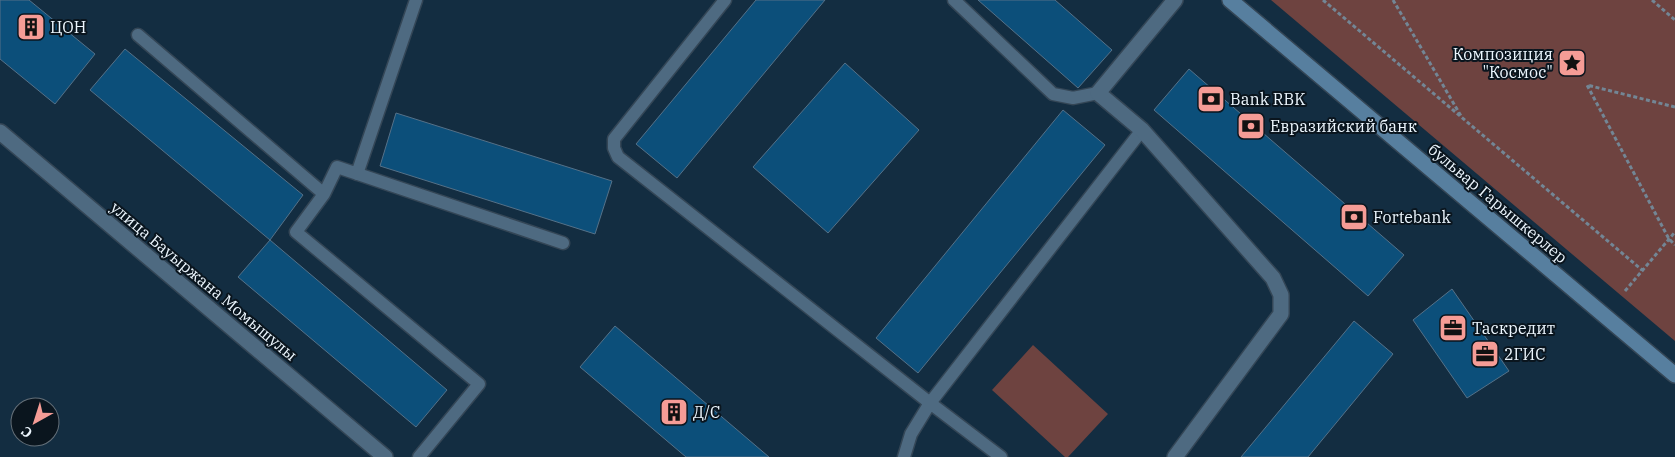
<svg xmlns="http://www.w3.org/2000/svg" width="1675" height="457" font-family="'IBM Plex Serif',serif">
  <rect width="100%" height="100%" fill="#132d41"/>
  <path fill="#6e4340" d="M1271,0H1675V341Z
    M1033,345L1108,414L1068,457H1065L992,390Z"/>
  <path fill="#0c4f7a" stroke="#557188" d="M0,0H29L95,54L55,104L0,59Z
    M756,0H825L677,178L636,144Z
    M978,0H1055L1112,50L1078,88Z
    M125,49L303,195L270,240L90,90Z
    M845,63L919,130L828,233L753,167Z
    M1189,69L1404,255L1368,296L1154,110Z
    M1063,110L1105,145L918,373L876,338Z
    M396,113L612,181L595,234L380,166Z
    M270,240L447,390L416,427L238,277Z
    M1452,289L1509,371L1467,398L1413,320Z
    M1354,321L1393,354L1308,457H1241Z
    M615,326L769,457H686L580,367Z"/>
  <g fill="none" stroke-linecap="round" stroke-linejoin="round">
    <defs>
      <path id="lane" d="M725,0L614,139V148L618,157L930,403L1142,130
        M954,0L1053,94L1073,98L1098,93
        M138,35L324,194L296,232L479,384L419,457
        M357,174L416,0
        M324,194L337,167L563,243
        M904,457L911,434L930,403L1001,457"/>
      <path id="street" d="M1175,0L1098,93L1142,130L1273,278L1281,295V314L1175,457
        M0,132L385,457"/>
      <path id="secondary" d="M1230,0L1675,375"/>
    </defs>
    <use href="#lane" stroke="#344656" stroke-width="15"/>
    <use href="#street" stroke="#344656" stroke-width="18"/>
    <use href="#secondary" stroke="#344656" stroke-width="18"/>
    <path stroke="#738695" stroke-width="3" stroke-dasharray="4 2.5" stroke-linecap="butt" d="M1323,0L1642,270
      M1393,0L1461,116
      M1652,0L1675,20
      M1675,107L1587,85L1669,239L1675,245
      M1625,291L1675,232"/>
    <use href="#lane" stroke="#4e6a81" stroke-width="12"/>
    <use href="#street" stroke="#4e6a81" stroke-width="15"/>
    <use href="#secondary" stroke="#577f9f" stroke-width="15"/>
  </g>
  <defs>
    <symbol id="building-square" viewBox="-11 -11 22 22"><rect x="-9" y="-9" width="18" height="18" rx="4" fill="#f59c96" stroke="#0a151e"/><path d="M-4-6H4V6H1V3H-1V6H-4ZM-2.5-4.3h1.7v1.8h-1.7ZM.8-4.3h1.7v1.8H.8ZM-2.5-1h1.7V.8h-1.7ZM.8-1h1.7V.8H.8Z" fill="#111"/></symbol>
    <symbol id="sight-square" viewBox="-11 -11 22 22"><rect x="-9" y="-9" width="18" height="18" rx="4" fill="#f59c96" stroke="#0a151e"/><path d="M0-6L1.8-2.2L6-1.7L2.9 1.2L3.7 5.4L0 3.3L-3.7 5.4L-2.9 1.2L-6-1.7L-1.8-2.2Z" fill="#111"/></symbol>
    <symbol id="bank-square" viewBox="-11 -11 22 22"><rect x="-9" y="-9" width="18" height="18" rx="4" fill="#f59c96" stroke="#0a151e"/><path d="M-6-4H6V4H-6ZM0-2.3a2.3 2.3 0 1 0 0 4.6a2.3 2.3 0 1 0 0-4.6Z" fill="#111"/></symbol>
    <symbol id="office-square" viewBox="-11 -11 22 22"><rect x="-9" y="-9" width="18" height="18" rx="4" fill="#f59c96" stroke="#0a151e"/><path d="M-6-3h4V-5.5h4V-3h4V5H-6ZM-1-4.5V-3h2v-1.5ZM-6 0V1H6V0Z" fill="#111"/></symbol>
  </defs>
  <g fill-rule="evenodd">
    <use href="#building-square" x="15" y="11" width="32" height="32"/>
    <use href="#sight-square" x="1556" y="47" width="32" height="32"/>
    <use href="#bank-square" x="1195" y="83" width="32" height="32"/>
    <use href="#bank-square" x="1235" y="110" width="32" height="32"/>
    <use href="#bank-square" x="1338" y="201" width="32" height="32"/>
    <use href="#office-square" x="1437" y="312" width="32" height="32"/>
    <use href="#office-square" x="1469" y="338" width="32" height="32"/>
    <use href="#building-square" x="658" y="396" width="32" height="32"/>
  </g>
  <g text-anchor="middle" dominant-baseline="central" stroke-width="4" stroke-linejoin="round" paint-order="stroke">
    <g font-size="16" fill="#ecf6fe" stroke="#0a151e" text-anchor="start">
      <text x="50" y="27">ЦОН</text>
      <text x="1553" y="54" text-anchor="end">Композиция<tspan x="1553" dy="18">"Космос"</tspan></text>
      <text x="1230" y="99">Bank RBK</text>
      <text x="1270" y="126">Евразийский банк</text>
      <text x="1373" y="217">Fortebank</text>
      <text x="1472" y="328">Таскредит</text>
      <text x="1504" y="354">2ГИС</text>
      <text x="693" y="412">Д/С</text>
    </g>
    <g font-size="16" fill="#ecf6fe" stroke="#0a151e">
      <text transform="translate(1498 203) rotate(40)">бульвар Гарышкерлер</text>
      <text transform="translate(204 281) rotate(40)">улица Бауыржана Момышулы</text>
    </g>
  </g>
  <g transform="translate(35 422) rotate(219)"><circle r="24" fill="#0a151e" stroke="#646f78"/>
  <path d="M0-4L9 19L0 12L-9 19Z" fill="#f59c96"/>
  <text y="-8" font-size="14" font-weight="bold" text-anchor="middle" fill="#ecf6fe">С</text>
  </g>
</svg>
